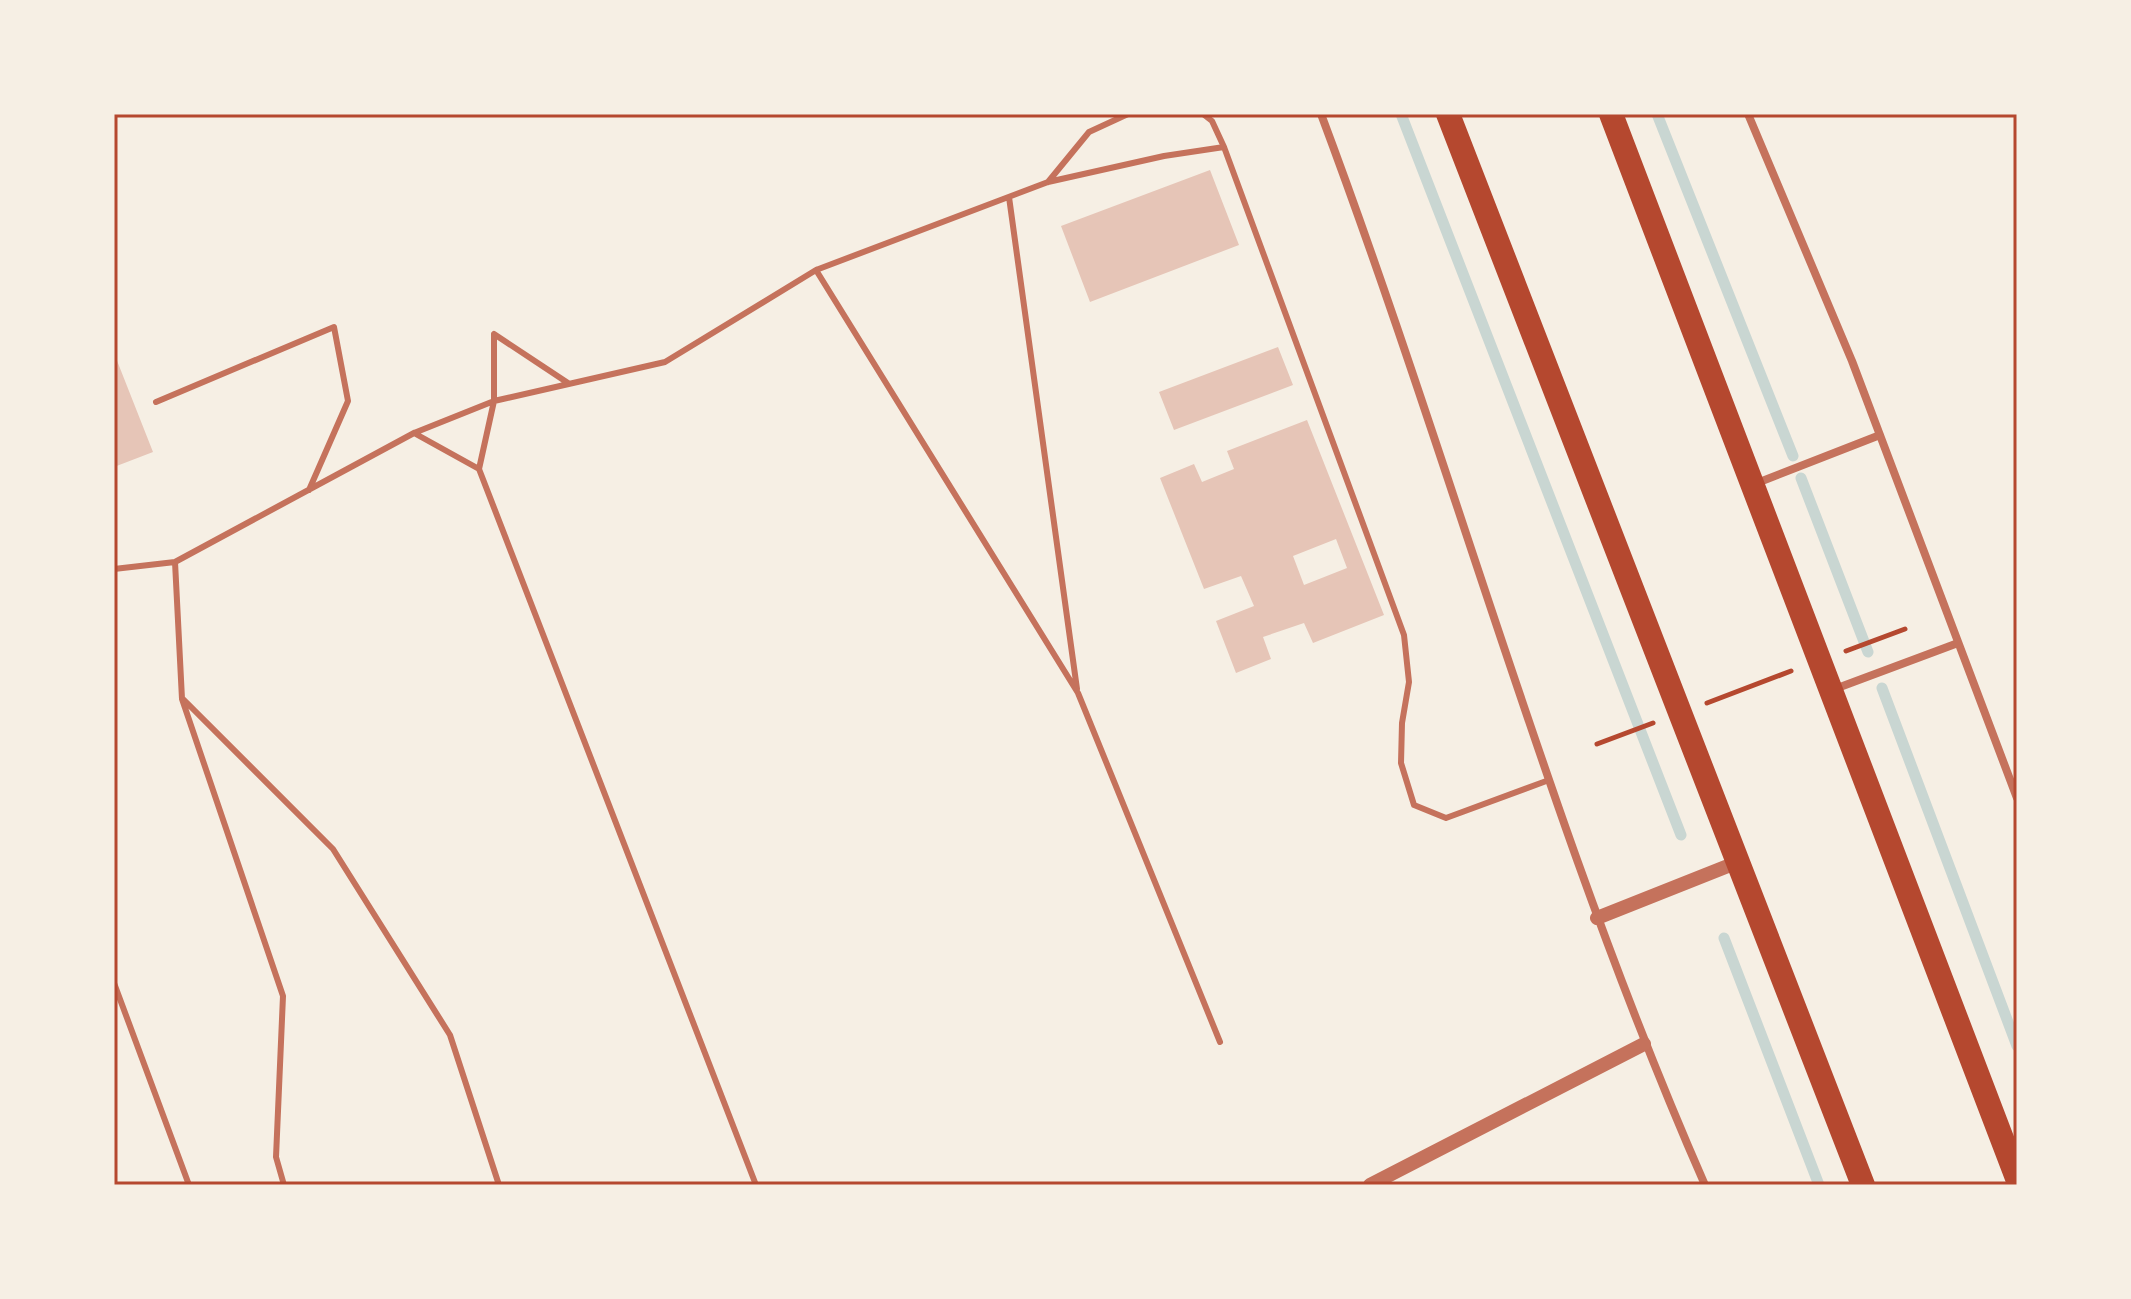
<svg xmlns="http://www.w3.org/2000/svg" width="2131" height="1299" font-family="Arial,sans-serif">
  <rect width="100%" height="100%" fill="#f6efe4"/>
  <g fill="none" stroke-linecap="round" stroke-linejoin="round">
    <path stroke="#c9d6d2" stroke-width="11" d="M1401,114L1681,835
      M1657,114L1793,456
      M1801,478L1868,652
      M1882,688L2017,1046
      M1724,938L1819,1185"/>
  </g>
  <path fill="#e6c5b7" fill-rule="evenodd" d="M1210,170L1239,245L1090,302L1061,226Z
    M1278,347L1293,385L1174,430L1159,392Z
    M114,353L153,452L114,467Z
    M1307,420L1384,615L1313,643L1304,623L1263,637L1271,659L1236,673L1216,621L1254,606L1241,576L1204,589L1160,478L1194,464L1202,482L1234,469L1227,451ZM1336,539L1347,568L1304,585L1293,556Z"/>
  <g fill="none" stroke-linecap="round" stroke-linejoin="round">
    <path stroke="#b5482f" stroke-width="5" d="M1846,651L1905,629
      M1707,703L1791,671
      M1597,744L1653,723"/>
    <path stroke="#c5725c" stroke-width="6" d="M1203,114L1212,121L1224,147
      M1048,182L1089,132L1128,114
      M1009,197L1077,689
      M816,270L1078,693L1220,1042
      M568,383L494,334V401L479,469L756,1185
      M156,402L334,327L348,401L309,490
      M414,433L479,469
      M175,562L182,699L283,996L276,1157L284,1185
      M114,569L175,562L414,433L494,401L665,362L816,270L1048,182L1164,156L1224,147L1404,635L1409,682L1402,723L1401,763L1414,805L1446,818L1549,780
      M184,700L333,849L450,1035L499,1185
      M114,983L189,1185"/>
    <path stroke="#c5725c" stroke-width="8" d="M1321,114C1454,469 1552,837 1705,1185
      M1748,114L1852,361L2017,798
      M1757,483L1880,435
      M1832,690L1958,643"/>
    <path stroke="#c5725c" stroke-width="14" d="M1597,918L1738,862
      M1370,1185L1644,1044"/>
    <path stroke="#b5482f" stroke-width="24" d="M1448,114L1863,1185
      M1611,114L2017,1178"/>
  </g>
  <rect width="2131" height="1299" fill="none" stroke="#f6efe4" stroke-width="232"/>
  <rect x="116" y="116" width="1899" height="1067" fill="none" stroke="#b5482f" stroke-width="3"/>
</svg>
